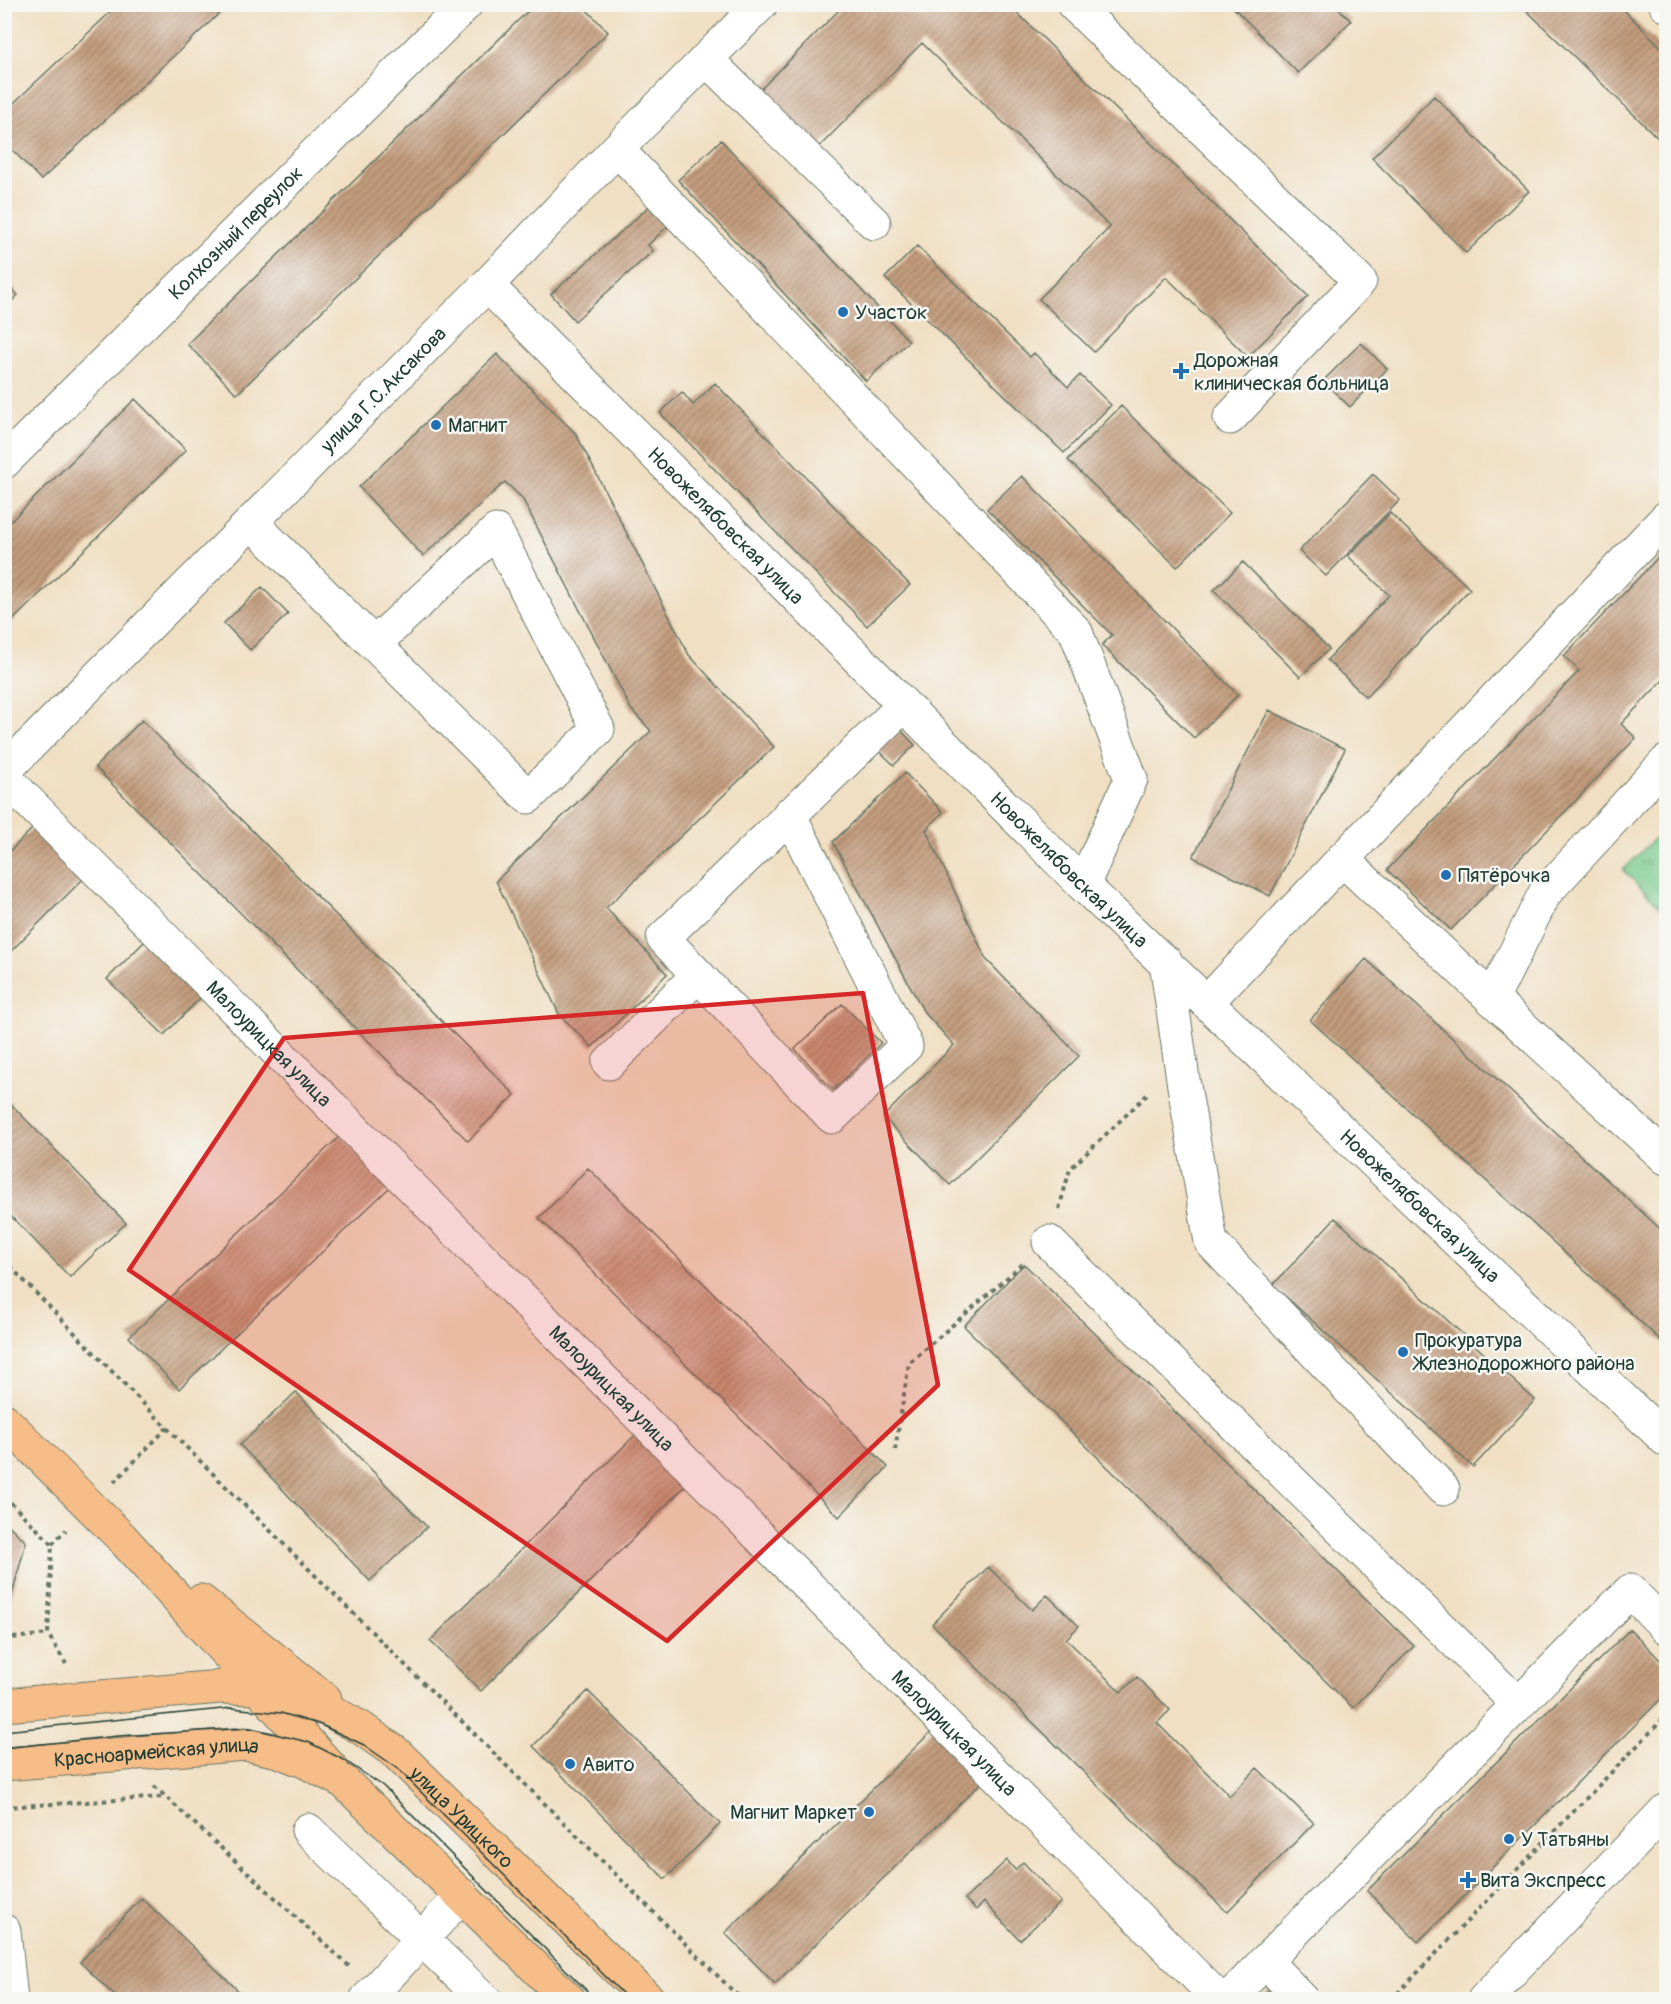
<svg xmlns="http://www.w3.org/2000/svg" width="1671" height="2004" font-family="Pangolin,sans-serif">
  <defs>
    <pattern id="park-tufts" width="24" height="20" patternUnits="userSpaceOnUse" patternTransform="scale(1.5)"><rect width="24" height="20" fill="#78ca8c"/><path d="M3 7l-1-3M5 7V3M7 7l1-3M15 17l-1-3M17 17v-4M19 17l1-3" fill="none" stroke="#62a573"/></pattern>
    <pattern id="building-hatch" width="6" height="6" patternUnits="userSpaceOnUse" patternTransform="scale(1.5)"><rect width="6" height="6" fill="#c39c7d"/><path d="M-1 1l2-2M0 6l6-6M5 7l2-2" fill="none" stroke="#9e8067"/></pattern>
  </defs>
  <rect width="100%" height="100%" fill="#f6f6f2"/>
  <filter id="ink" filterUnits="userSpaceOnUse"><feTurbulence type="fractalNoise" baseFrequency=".0167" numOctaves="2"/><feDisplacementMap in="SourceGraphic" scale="12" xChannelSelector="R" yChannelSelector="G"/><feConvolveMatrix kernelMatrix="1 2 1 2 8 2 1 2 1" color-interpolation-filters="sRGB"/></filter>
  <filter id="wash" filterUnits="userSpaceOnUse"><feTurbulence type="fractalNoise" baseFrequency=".008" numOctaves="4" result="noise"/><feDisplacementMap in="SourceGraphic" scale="24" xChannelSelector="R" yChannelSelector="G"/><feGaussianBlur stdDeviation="1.35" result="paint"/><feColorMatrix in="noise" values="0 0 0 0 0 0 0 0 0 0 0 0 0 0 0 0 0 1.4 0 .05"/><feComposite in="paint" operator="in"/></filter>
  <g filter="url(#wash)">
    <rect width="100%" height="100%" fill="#f0dfc2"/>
    <path fill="url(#park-tufts)" stroke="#4c8460" stroke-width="1.5" d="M1666,827V913L1623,870Z"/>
    <g id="blocks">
      <path fill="url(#building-hatch)" d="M119,4H219L224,9L41,180L4,141V112Z
        M535,4H581L608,32L237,394L187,344Z
        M1230,4H1334L1351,21L1298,73Z
        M1520,4H1618L1666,52V142L1664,144Z
        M844,5H1009L1308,296L1248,357L1166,277L1094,352L1039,299L1110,227L922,43L818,148L759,91Z
        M1434,96L1529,191L1466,253L1372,158Z
        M721,140L909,341L866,381L678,180Z
        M652,204L670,224L648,245L653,251L575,321L551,294Z
        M917,246L1030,357L1034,353L1068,387L1080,375L1111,405L1064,453L885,278Z
        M5,282L18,295L5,308Z
        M1361,343L1387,369L1350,407L1323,381Z
        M497,354L576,434L689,655L774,747L606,908L667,974L592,1047L559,1014L496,881L651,731L631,709L522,498L505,482L423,556L359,487Z
        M715,383L910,585L867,626L660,413L682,392L693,405Z
        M135,399L186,450L4,629V528Z
        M1121,406L1230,513L1177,567L1068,460Z
        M1373,474L1400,500L1326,576L1299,551Z
        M1022,476L1238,695L1194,738L1102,645L1112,635L987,509Z
        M1390,513L1470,589L1366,697L1327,660L1389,595L1348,556Z
        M1666,549V677L1621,724L1636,738L1451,930L1387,870L1579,671L1564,656Z
        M1243,562L1329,649L1300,677L1214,590Z
        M262,587L288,614L250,650L224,623Z
        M1269,710L1345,749L1270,896L1193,857Z
        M142,720L515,1095L468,1141L95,767Z
        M896,725L915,745L894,765L874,746Z
        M905,773L943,812L926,830L986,959L1079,1056L950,1185L883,1117L954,1045L924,1012L833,842Z
        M33,828L84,878L4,958V857Z
        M149,937L205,993L164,1035L107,979Z
        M1366,959L1666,1234V1345L1310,1020Z
        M842,1004L881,1043L833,1090L795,1049Z
        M4,1097L126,1223L70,1277L4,1209Z
        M341,1135L390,1187L179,1389L129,1337Z
        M588,1168L888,1467L839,1517L539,1218Z
        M1335,1218L1535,1400L1473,1467L1273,1285Z
        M1024,1264L1414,1646L1353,1708L964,1326Z
        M296,1392L427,1527L370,1581L240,1445Z
        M636,1434L687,1484L481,1691L430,1641Z
        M4,1521L26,1542L5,1621H4Z
        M988,1567L1032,1610L1047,1595L1079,1626L1066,1639L1121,1692L1137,1677L1170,1710L1157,1723L1230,1796L1257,1768L1314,1823L1227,1912L932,1624Z
        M1630,1629L1666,1666V1694L1418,1942L1367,1891Z
        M588,1691L720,1824L665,1879L533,1746Z
        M934,1729L984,1780L775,1984L725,1933Z
        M1007,1860L1015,1870L1023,1862L1061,1902L1020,1940L984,1902L976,1910L965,1899Z
        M142,1898L248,2000H119L80,1962Z
        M1276,1982L1293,2000H1258Z"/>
    </g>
  </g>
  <g filter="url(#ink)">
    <use href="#blocks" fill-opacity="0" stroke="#687666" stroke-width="1.5"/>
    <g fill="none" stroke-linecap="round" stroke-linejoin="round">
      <defs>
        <g id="minor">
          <path d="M1073,4L1360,281L1230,418"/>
          <path d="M1666,4V5"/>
          <path d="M706,59L874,223"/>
          <path d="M617,149L1076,632L1131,779L1083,885"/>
          <path id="s1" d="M487,285L1083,885L1666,1440"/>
          <path id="s2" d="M4,462L466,4"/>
          <path d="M251,522L528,797L598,729L496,531L374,644"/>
          <path d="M1666,762L1545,893L1492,999L1666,1158"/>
          <path id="s3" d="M4,771L487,285L617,149L761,4"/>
          <path id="s4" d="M4,777L1220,2000"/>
          <path d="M1342,859L1492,999"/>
          <path d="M1166,962L1184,1086L1211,1242L1443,1489"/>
          <path d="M698,975L832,1117L906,1046L789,814"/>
          <path d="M1207,1002L1666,518"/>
          <path d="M609,1063L698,975L663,938L903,706"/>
          <path d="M1049,1242L1518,1704"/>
          <path d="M308,1830L485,2000"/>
          <path d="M4,1931L11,2000"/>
          <path d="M1250,1977L1265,1961L1303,2000"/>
          <path d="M366,2000L462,1895"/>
          <path d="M1227,2000L1630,1591L1666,1627"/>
          <path d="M1484,2000L1666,1810"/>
        </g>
        <g id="major">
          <path d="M4,1420L122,1538L332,1769"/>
          <path d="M201,1601L325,1699"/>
          <path id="s5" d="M4,1705L221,1687L258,1688L284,1693L325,1708L361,1728L395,1752L649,2000"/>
          <path id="s6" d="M4,1764L246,1744L278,1751L306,1762L344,1782L569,2000"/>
        </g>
      </defs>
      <use href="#minor" stroke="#687666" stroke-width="35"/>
      <use href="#major" stroke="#687666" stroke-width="35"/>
      <path stroke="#687666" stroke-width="4" stroke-dasharray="4.5 4.5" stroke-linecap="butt" d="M1059,1209L1070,1169L1149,1093
        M4,1260L167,1428L742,2000
        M895,1450L909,1363L1024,1263
        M114,1482L167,1428
        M4,1496L52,1544L48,1634L66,1664
        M52,1544L66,1530
        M4,1639L48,1634
        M154,1786L349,1966
        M4,1807L165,1797
        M1391,2000L1666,1716"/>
      <use href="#minor" stroke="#fff" stroke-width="33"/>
      <use href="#major" stroke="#f7bd88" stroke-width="33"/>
      <path stroke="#1f3d34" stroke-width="1.5" d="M4,1731L232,1708L281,1713L321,1725L364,1745L397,1768L629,2000
        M4,1748L118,1736L250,1728L308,1742L344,1760L383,1786L596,2000"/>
    </g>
  </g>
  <path fill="#d62828" fill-opacity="0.2" stroke="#d62828" stroke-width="4.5" stroke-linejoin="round" d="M863,993L938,1385L667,1641L129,1270L284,1038Z"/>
  <g fill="#1f6fb2" stroke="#f6f6f2" stroke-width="2">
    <circle cx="843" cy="312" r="6"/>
    <path d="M1178 362h6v6h6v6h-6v6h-6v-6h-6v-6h6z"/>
    <circle cx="436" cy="425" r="6"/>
    <circle cx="1446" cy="875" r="6"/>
    <circle cx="1403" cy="1352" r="6"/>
    <circle cx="570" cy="1764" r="6"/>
    <circle cx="869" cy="1812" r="6"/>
    <circle cx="1509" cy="1839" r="6"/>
    <path d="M1465 1871h6v6h6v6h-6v6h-6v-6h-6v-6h6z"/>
  </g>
  <g text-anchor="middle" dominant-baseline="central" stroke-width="5" stroke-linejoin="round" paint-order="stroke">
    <g font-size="20" fill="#1f3d34" stroke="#f6f6f2">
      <text stroke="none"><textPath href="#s2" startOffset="326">Колхозный переулок</textPath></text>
      <text stroke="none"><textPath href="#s3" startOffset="538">улица Г.С.Аксакова</textPath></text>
      <text stroke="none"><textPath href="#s1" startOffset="339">Новожелябовская улица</textPath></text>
      <text stroke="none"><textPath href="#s1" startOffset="825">Новожелябовская улица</textPath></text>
      <text stroke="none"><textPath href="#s4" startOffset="376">Малоурицкая улица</textPath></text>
      <text stroke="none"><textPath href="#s1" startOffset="1311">Новожелябовская улица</textPath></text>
      <text stroke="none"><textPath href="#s4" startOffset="862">Малоурицкая улица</textPath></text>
      <text stroke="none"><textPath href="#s4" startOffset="1348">Малоурицкая улица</textPath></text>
      <text stroke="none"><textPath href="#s6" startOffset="153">Красноармейская улица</textPath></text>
      <text stroke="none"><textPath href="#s5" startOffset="501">улица Урицкого</textPath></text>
    </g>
    <g font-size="20" fill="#1f3d34" stroke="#f6f6f2" text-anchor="start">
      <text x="855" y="312">Участок</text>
      <text x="1194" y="360">Дорожная<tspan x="1194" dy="23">клиническая больница</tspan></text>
      <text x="448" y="425">Магнит</text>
      <text x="1458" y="875">Пятёрочка</text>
      <text x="1415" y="1340">Прокуратура<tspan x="1415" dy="23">Жлезнодорожного района</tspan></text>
      <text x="582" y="1764">Авито</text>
      <text x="857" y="1812" text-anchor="end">Магнит Маркет</text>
      <text x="1521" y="1839">У Татьяны</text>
      <text x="1480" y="1880">Вита Экспресс</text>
    </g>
  </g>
  <rect width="1671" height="2004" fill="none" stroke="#f6f6f2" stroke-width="24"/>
</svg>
